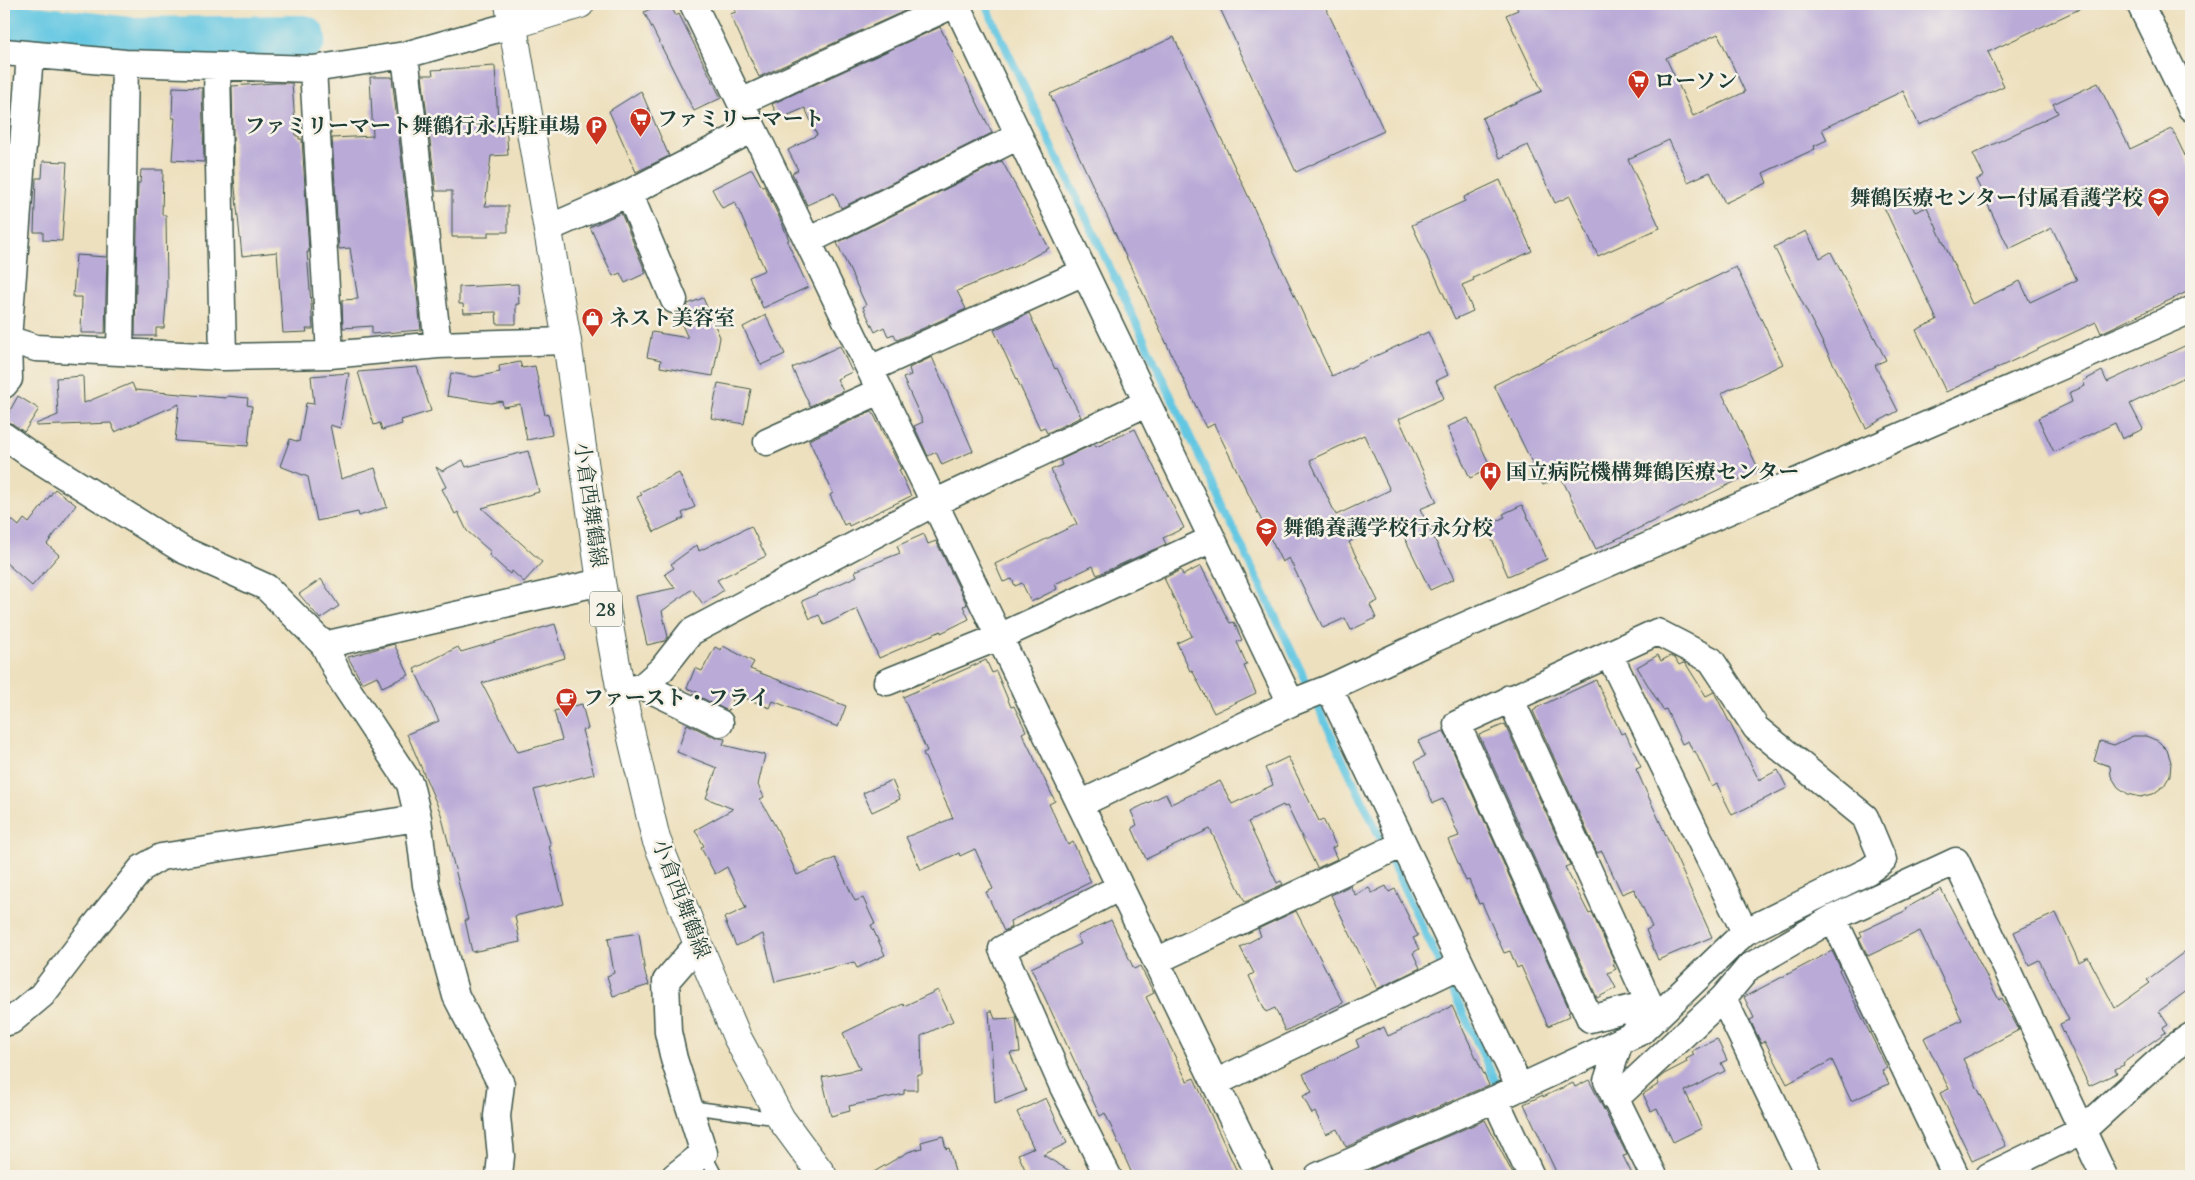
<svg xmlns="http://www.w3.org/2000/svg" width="2195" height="1180" font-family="Cardo,'Noto Serif JP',serif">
  <rect width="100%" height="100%" fill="#f7f3e8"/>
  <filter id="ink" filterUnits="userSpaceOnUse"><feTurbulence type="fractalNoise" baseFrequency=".02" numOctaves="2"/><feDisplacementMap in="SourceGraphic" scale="10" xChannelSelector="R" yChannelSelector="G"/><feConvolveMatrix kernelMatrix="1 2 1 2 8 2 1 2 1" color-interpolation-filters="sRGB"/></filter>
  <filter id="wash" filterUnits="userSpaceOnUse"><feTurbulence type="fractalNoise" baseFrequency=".0096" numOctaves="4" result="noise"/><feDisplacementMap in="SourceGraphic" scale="20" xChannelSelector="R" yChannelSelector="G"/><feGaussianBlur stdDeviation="1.12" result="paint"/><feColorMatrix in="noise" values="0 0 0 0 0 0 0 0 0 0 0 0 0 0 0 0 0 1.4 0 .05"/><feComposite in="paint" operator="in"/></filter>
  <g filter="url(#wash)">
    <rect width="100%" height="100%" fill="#ede0be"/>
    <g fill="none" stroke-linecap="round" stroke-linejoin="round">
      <path stroke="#64c7e2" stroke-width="8" d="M985,4L1501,1093"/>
      <path stroke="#64c7e2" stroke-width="46" d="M4,25L131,40L303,38"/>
    </g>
    <g id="blocks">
      <path fill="#b9aad7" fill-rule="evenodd" d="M661,4H670L676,16L679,14L721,98L694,111L644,12Z
        M733,4H920L759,77L730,14L736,12Z
        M1218,4H1324L1384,131L1296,172Z
        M1515,4H2090L1988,52L2004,86L1919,125L1903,91L1822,129L1827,140L1814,146L1815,149L1763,173L1767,183L1725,203L1710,172L1688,182L1669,140L1628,159L1660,228L1598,256L1570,196L1555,203L1528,145L1500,158L1482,118L1542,91L1506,15L1518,10ZM1718,34L1745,92L1693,116L1666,58Z
        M940,27L992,133L841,208L834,193L807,205L792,173L798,170L788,150L817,135L805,108L779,119L772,104Z
        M1174,37L1332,376L1428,332L1448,375L1436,381L1444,398L1399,419L1437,502L1420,509L1454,579L1430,590L1396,520L1349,542L1378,601L1370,605L1376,618L1351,630L1345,618L1323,628L1289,558L1282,562L1214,424L1206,428L1050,94ZM1364,435L1390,490L1336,515L1310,460Z
        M495,66L498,122L506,121L508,155L491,156L485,206H508V232H488V237H452V191H436L422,75H433L432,70Z
        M370,77H392L421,330L372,334V326L343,328L342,300L358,299L350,248L339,249L332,138L373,136Z
        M274,83H292L296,136H299V139H302L309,252H307L313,329H306L307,332L283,333L277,252L242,256L234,178L232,86Z
        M2098,83L2130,149L2172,129L2191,168V290L2101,333L2096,322L1946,392L1916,330L1937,320L1883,205L1907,194L1915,212L1927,207L1972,304L2020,281L2030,302L2077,280L2052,228L2009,249L1976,180L1984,176L1973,154L2058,113L2053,104Z
        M173,87L202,88L204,162L172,160L175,118H172Z
        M641,91L669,156L636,172L609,111Z
        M43,161L67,162L62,241L43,240V232H34L36,178H42Z
        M1002,161L1049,248L1016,266L957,291L966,309L897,340L894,334L888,336L884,327L875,332L863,307L866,305L837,243Z
        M752,169L762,187L764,186L781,221L789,240L787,241L808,287L763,308L749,277L765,270L735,202L722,208L712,189Z
        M141,170H163L162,215H166L167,290L164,328H156V336H135L138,183H140Z
        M1500,180L1532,251L1473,278L1474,280L1462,285L1473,311L1455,319L1412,225L1465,201L1464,197Z
        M621,213L646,273L625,283L620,273L613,276L590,227Z
        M1806,231L1820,258L1831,252L1886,360L1875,365L1898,411L1866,428L1774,247Z
        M76,255L107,257L105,333H81L82,297H73Z
        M1736,267L1783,364L1722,393L1759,470L1596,549L1561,477L1543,485L1494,385Z
        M518,284L519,304H516V324H497L496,312L464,313L463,304H459V287Z
        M703,298L720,337L713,376L660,367L661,360L647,357L652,332L688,338L677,314L686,309L688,304Z
        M1029,313L1055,369L1057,368L1081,417L1047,433L1044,427L1040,429L994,330Z
        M766,315L785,354L761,365L743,327Z
        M2191,343V374L2130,404L2143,429L2122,439L2115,423L2054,452L2038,418L2072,402L2069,393L2085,386L2083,381L2102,371L2107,382Z
        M840,346L852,372L837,379L843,391L810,406L792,368Z
        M932,357L973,451L942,465L936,452L928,456L914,426L923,422L903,378L911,375L909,368Z
        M520,362L522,368L535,366L545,415L548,414L552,435L527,440L520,404L503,407L502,401L491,403L447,396L451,373L475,377L500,372L499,366Z
        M417,367L431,411L401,420L402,424L382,430L380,423L374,425L358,372Z
        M349,373L340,428L330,425L341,479L375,468L387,507L359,516L358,512L317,521L308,477L280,466L290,439L299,442L306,403L314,404L311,376Z
        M83,376L84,403L132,383L135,390L226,398L227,396L248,398L247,405L252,406L248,446L175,441L179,404L115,432L111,423L36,426V424L58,415L56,378Z
        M718,383L751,389L744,424L711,418Z
        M18,396L39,409L24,432L13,424L4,421Z
        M872,411L901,469L899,470L911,496L849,526L848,523L844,525L830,495L833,493L809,440Z
        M1468,418L1491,468L1470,478L1447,427Z
        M1135,429L1184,528L1163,538L1166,544L1097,575L1093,566L1055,584L1057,589L1031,602L1022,583L1015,586L1012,579L1003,582L995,564L1077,524L1051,470L1062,465L1060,460L1094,444L1096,447Z
        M528,451L539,492L482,508L542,562L524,582L512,571L510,574L489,555L491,552L467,531L458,512L455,514L442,489L446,487L436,467L442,471L463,460L466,467Z
        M679,473L695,507L682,513L684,518L654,532L637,497L642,495L640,492Z
        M55,489L76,505L47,544L59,555L32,586L4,561V513L19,526L24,519L29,523Z
        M1522,505L1547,559L1508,576L1486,526L1505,517L1503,514Z
        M751,526L766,556L717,580L724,590L703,604L692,589L662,611L668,637L665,641L647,645L636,596L675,588L665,574L674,568L671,564L697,545L699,551Z
        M924,534L928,544L936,541L967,605L963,606L969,619L941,633V631L879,658L857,609L824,625L819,615L810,619L802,601L857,576L855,571L900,553L897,546Z
        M1201,566L1227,618L1230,623L1234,622L1242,640L1237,642L1247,665L1244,666L1256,693L1214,713L1192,670L1190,671L1177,643L1192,636L1164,578L1181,570L1183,575Z
        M321,579L339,606L320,619L299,594Z
        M555,624L565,658L482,683L518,752L562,740L554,711L582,704L588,729L582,730L594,774L534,790L551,846H549L564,904L515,916L520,942L472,952L465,920H468L441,814L407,734L439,721L414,669L458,647L461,652Z
        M394,644L409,675L382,687L377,676L362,683L348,657Z
        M723,646L754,662L750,669L846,706L838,727L773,701L770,708L735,694L728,711L698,696L699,693L687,688L695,668L702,671L715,647L721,650Z
        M1658,655L1661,661L1670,656L1675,658L1679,665L1683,663L1686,664L1706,696L1714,692L1759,780L1778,770L1787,788L1732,815L1717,784L1712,787L1695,751L1693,752L1688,741L1682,744L1666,709L1663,710L1637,667Z
        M986,660L992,673L996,671L1011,707L1014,706L1026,731L1022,733L1055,801L1049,804L1068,845L1073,842L1091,882L1010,921L1011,927L1004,931L986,892L993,889L975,849L960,856L959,853L921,870L906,837L953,818L923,753L927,751L903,697Z
        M1596,680L1621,734L1625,732L1641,767L1636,769L1712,937L1658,960L1646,930L1652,927L1634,889L1622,894L1602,851L1597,853L1533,711L1536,709V708Z
        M687,724L714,737L725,739L723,745L765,755L758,785L764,797L760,799L778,831L797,875L835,858L855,901L863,898L875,924L871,925L885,955L857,968L854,962L775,982L763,934L736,946L724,918L746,908L727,867L715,874L701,848L704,846L695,830L733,809L706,798L717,768L677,752Z
        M1505,724L1570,865L1565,867L1589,914L1592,913L1615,963L1613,964L1616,969L1608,973L1616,988L1597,998L1479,735Z
        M1444,731L1570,1011L1568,1012L1570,1016L1548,1026L1521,966L1517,968L1510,951L1504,953L1482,903L1479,904L1469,880L1466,881L1448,840L1459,836L1443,799L1433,803L1415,761L1425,756L1418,741Z
        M2133,736H2146L2158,741L2167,750L2171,762L2170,775L2164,786L2153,794L2141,797L2128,794L2118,787L2111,776L2110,766L2094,761L2100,741L2114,745Z
        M1288,757L1319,821L1323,819L1336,846L1332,848L1337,859L1317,868L1287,806L1284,807L1283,805L1248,822L1277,883L1281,881L1283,884L1245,902L1210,829L1146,859L1132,828L1137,825L1131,811L1166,794L1171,804L1220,781L1232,804L1273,785L1265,768Z
        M892,780L900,799L872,812L863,793Z
        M1350,886L1355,895L1369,888L1372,893L1386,886L1389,892L1395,889L1418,936L1413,938L1419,949L1413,953L1420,968L1377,989L1331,895Z
        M1941,889L1999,1000L2002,998L2019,1030L1963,1059L2006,1146L1972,1161L1940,1093L1949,1089L1924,1038L1962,1020L1920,931L1868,956L1859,938L1862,936L1860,932L1907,910L1906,908Z
        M1296,911L1343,1003L1285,1031L1275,1008L1266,1012L1249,976L1254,973L1240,947L1261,936L1258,929Z
        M2056,913L2079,962L2088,957L2115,1008L2150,983L2147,980L2191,947V988L2159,1011L2168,1025L2163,1028L2166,1032L2123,1063L2124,1065L2115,1069L2117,1073L2089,1086L2060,1024L2069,1020L2039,960L2029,965L2014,932Z
        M1111,920L1134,969L1140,966L1154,993L1146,997L1187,1081L1194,1078L1239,1176H1133L1105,1113L1100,1116L1031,968L1081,944L1077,936Z
        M639,933L645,973L649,985L613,996L607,976L614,973L608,938Z
        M1832,951L1841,969L1839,970L1887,1068L1882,1070L1889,1084L1851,1101L1832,1060L1787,1084L1765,1041L1761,1043L1750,1020L1754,1018L1744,997Z
        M938,990L953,1021L921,1036L922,1074H917V1090H904V1094L849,1106L850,1111L831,1116L822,1077L860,1069L843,1033L903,1004L904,1006Z
        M1452,1006L1489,1085L1346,1147L1337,1129L1326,1134L1315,1112L1312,1114L1303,1096L1312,1092L1303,1074L1359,1047L1356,1040L1384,1027L1388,1036Z
        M989,1011H992L995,1019L1016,1018L1020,1052L1010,1053L1026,1091L995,1103Z
        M1717,1039L1727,1060L1721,1063L1725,1071L1685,1091L1702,1128L1673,1142L1657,1108L1651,1111L1643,1094L1659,1084L1657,1080L1664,1074L1687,1062L1686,1059L1694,1055L1692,1051Z
        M1589,1080L1627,1155L1623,1156L1633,1176H1558L1524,1104L1543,1095V1097L1573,1083L1575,1087Z
        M1046,1098L1067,1143L1043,1155L1078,1176H1028L1018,1154L1032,1148L1034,1149L1017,1112Z
        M1485,1120L1514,1176H1374L1371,1169Z
        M943,1136L946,1149L949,1148L956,1176H867L908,1152L922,1148L921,1142Z"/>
    </g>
  </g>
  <g filter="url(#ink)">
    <use href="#blocks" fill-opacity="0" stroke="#3e5549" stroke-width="1"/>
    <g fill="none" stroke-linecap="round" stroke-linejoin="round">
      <defs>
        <path id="lane" d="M689,1107L781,1119
          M704,1153L716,1176"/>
        <path id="street" d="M693,4L1260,1176
          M956,4L1291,703
          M2140,4L2191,108
          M4,52L125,63L313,69L405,55L512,25
          M405,55L438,345
          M217,67L223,357
          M313,69L330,355
          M741,102L955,4
          M629,193L674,300
          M549,228L629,193L753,129
          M808,241L1019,136
          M4,338L36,348L223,357L330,355L438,345L567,341
          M120,352L125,63
          M870,369L1084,272
          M4,385L9,379L8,339L30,55
          M4,436L28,453L183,550L266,587L324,645L340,678L410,784L418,818
          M767,442L880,391
          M324,645L601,582
          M1609,654L1745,932
          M887,682L999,637L1212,539
          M643,686L720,723
          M1329,688L1520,1088
          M621,692L643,686L662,669L691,632L934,503L1147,403
          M1510,698L1656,1018
          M1080,804L1291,703L1329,688L1434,639L2191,310
          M1833,918L1956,1176
          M1156,961L1403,844
          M1723,998L1809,1176
          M4,1023L11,1021L42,995L90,932L142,868L161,857L418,818L426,885L456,996L501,1084L497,1116L501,1156L499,1176
          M1620,1041L1607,1081L1654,1176
          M1215,1083L1461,965
          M1495,1099L1531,1176
          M1615,1099L1723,998L1749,967L1833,918L1956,861L2104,1176
          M675,1176L704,1153L674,1059L668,1032L666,981L698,944
          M1108,1176L1063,1087L1002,949L1120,887
          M1318,1176L1495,1099L1642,1031L1745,932L1868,871L1883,860L1865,817L1756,728L1711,660L1657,632L1457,724L1590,1019L1632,1008L1642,1031
          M1989,1176L2083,1130L2173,1048L2191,1036"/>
        <path id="secondary" d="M512,25L580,4"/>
        <path id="primary" d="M509,4L567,341L601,582L621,692L656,839L698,944L737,1037L781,1119L823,1176"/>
      </defs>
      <use href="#lane" stroke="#3e5549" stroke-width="15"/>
      <use href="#street" stroke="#3e5549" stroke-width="29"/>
      <use href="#secondary" stroke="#3e5549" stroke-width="30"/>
      <use href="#primary" stroke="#3e5549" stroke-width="30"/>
      <use href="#lane" stroke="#fff" stroke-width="12"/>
      <use href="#street" stroke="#fff" stroke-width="26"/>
      <use href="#secondary" stroke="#fff" stroke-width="28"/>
      <use href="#primary" stroke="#fff" stroke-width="28"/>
    </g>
  </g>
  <defs>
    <symbol id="supermarket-pin" viewBox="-11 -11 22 30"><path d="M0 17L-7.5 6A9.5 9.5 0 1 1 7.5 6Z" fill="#c8321e" stroke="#f7f3e8"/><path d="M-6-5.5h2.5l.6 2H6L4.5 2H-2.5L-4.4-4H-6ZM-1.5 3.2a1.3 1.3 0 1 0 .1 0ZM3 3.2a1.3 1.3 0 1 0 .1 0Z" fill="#fff"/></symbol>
    <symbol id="parking-pin" viewBox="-11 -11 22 30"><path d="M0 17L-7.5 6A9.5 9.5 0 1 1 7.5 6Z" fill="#c8321e" stroke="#f7f3e8"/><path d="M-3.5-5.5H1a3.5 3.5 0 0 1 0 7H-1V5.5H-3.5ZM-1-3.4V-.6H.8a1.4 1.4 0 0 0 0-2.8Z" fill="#fff"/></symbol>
    <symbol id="school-pin" viewBox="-11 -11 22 30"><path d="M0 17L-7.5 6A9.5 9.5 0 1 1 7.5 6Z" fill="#c8321e" stroke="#f7f3e8"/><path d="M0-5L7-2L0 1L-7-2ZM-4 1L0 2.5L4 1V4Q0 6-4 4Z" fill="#fff"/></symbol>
    <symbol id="shop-pin" viewBox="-11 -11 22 30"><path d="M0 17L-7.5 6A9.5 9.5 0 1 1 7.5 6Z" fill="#c8321e" stroke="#f7f3e8"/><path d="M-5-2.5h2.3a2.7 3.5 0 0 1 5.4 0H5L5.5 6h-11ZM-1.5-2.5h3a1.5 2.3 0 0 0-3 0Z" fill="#fff"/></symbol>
    <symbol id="hospital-pin" viewBox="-11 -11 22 30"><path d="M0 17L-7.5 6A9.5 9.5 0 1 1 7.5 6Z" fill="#c8321e" stroke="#f7f3e8"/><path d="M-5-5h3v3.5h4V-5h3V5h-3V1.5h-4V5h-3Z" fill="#fff"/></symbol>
    <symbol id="cafe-pin" viewBox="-11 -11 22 30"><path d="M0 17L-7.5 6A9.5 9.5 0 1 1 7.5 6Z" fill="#c8321e" stroke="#f7f3e8"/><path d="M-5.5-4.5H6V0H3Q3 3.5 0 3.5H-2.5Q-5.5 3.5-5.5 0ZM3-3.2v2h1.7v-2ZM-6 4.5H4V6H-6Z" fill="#fff"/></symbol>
  </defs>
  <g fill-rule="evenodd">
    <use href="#supermarket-pin" x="1626" y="68" width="25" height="34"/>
    <use href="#supermarket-pin" x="628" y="106" width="25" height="34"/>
    <use href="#parking-pin" x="584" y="114" width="25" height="34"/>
    <use href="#school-pin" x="2146" y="186" width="25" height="34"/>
    <use href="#shop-pin" x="580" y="306" width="25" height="34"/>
    <use href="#hospital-pin" x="1478" y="460" width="25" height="34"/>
    <use href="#school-pin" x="1254" y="516" width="25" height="34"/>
    <use href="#cafe-pin" x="554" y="686" width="25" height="34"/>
  </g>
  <g text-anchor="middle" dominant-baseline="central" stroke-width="5" stroke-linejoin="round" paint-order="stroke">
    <rect fill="#f7f3e8" stroke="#60746a" stroke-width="1" x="590" y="591.5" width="32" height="35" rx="4"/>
    <g font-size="20" font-weight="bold" fill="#1f3d34">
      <text x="606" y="609">28</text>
    </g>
    <g font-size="21" font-weight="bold" fill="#1f3d34" stroke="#f7f3e8" text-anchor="start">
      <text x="1654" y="81">ローソン</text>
      <text x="657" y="119">ファミリーマート</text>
      <text x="580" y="126" text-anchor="end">ファミリーマート舞鶴行永店駐車場</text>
      <text x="2143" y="198" text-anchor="end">舞鶴医療センター付属看護学校</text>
      <text x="609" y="318">ネスト美容室</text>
      <text x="1506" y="472">国立病院機構舞鶴医療センター</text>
      <text x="1283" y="528">舞鶴養護学校行永分校</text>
      <text x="583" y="698">ファースト・フライ</text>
    </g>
    <g font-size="21" fill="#1f3d34" stroke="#f7f3e8">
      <text transform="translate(590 505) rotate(82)">小倉西舞鶴線</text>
      <text transform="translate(681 899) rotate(69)">小倉西舞鶴線</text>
    </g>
  </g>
  <rect width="2195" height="1180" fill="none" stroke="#f7f3e8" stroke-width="20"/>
</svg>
